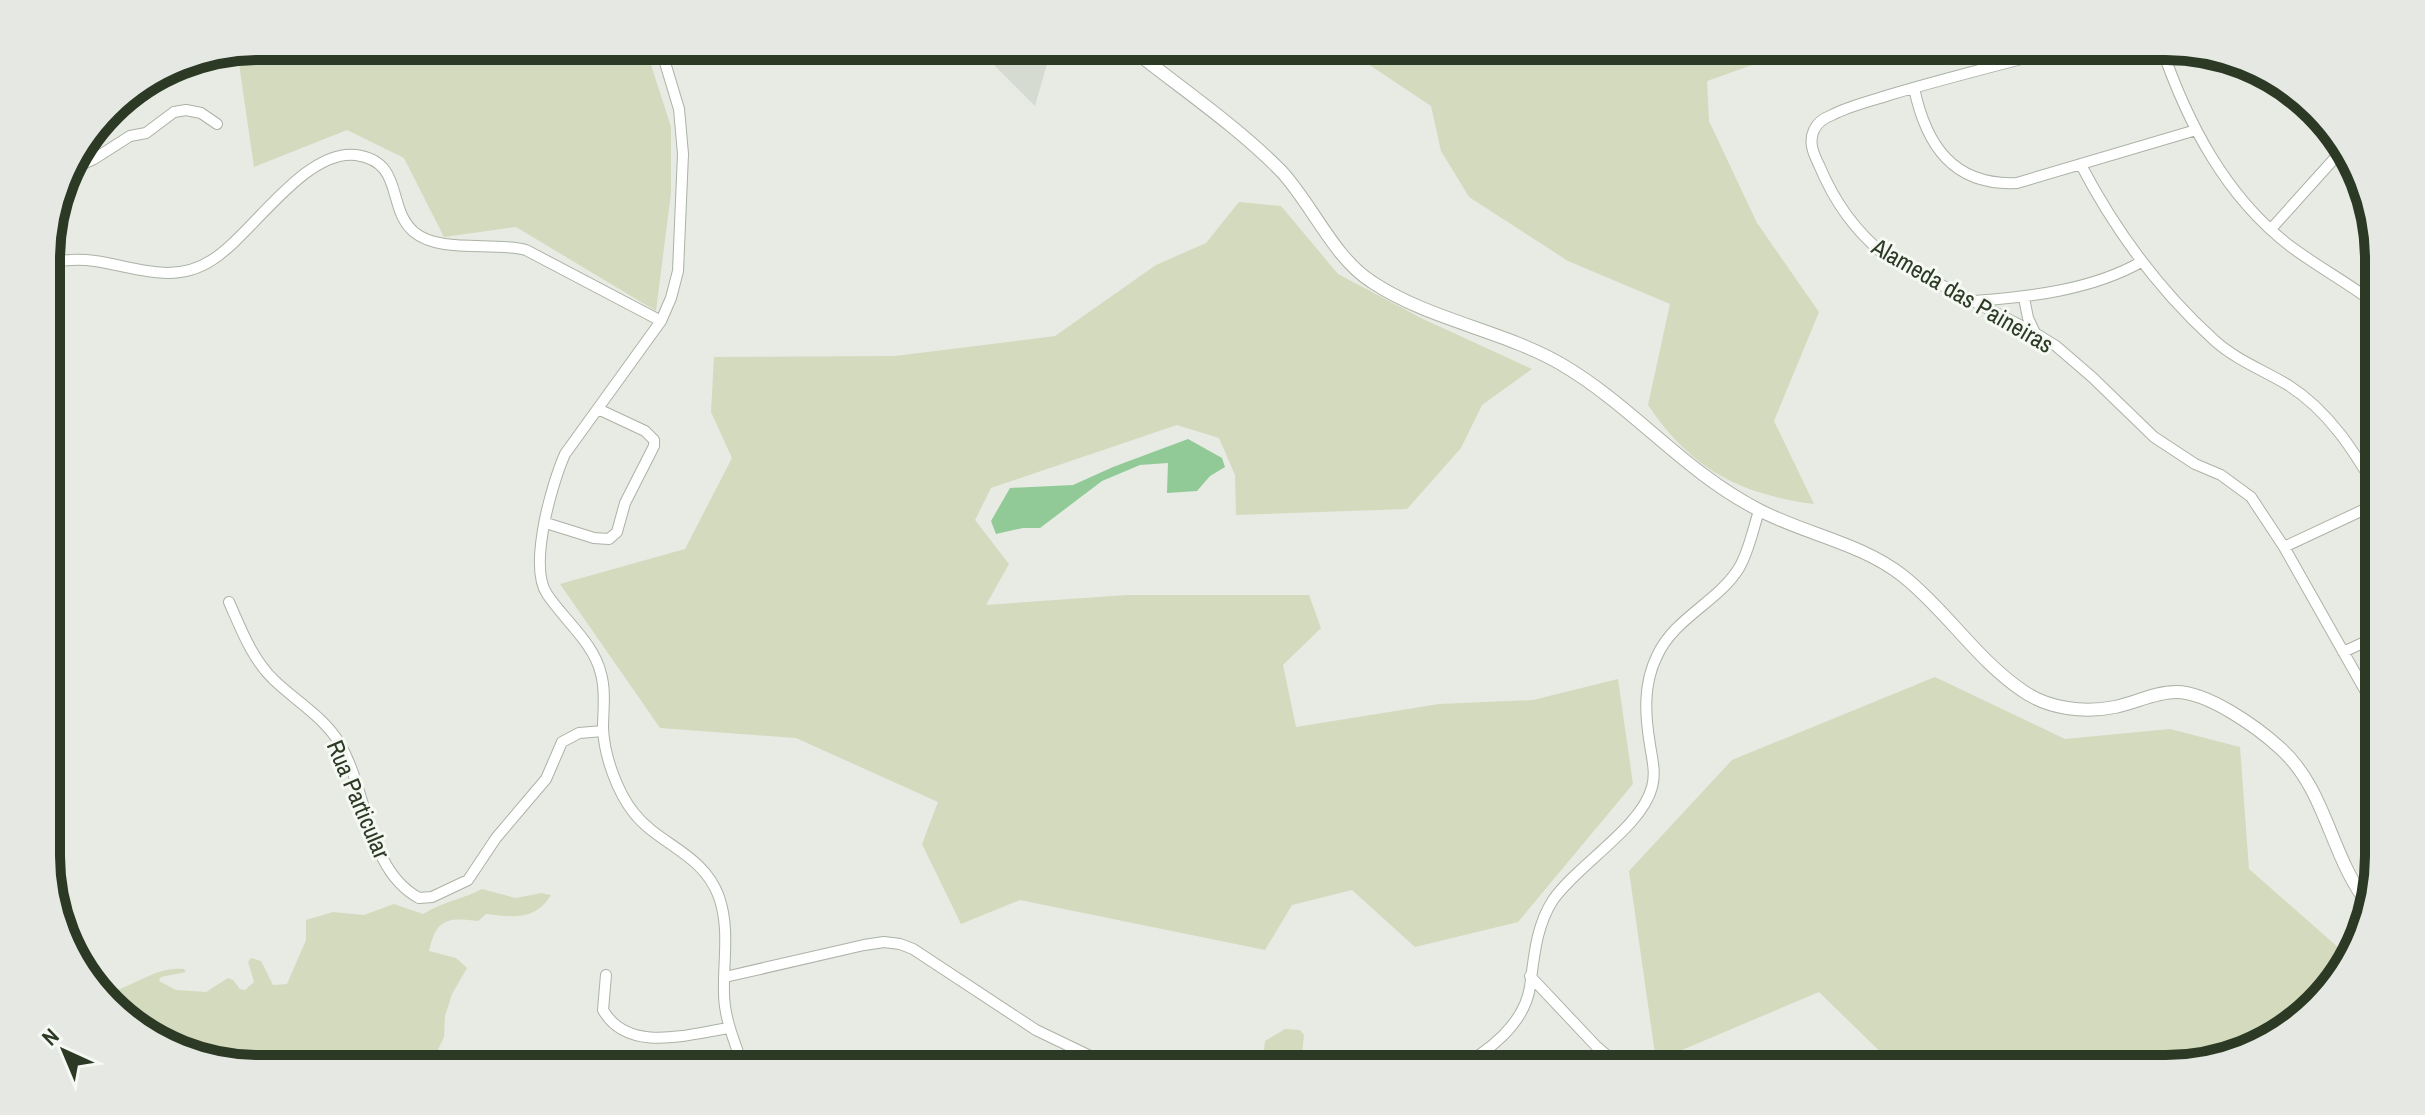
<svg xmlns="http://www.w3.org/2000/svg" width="2425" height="1115" font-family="'Archivo Narrow',sans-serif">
  <rect width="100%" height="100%" fill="#e7ebe3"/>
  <path fill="#d6dbd1" d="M975,46H1052L1035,106Z"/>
  <path fill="#d4dabe" d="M259,46H645L671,127V193L656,311L516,227L444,237L404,158L347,130L254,167L239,64L166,70L178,62Z
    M1341,46H1806L1707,81L1709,121L1757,223L1819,312L1774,421L1814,504C1739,494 1691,469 1648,405L1670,304L1568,261L1469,197L1441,151L1431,106Z
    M1239,202L1281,206L1338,274L1423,319L1532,369L1482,405L1461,448L1407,509L1236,515L1235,475L1219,438L1177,425L991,488L975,520L1009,564L986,605L1127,595H1309L1321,628L1283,665L1296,727L1439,704L1533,700L1618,679L1633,784L1518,922L1415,947L1352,890L1292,905L1265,950L1020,900L961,924L922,844L938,802L796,738L660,728L560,584L685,549L732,458L711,412L714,357L895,356L1055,336L1156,265L1206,243Z
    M1935,677L2065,739L2170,729L2240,747L2249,869L2348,956L2285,1033L2179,1069H1898L1819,992L1656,1061L1629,871L1732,760Z
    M482,889L516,898L541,893L551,895C535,921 513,917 486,914L478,921C447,917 436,919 429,951L456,958L467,968L452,994L445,1016L444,1037L429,1069H259L177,1053L109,1000L111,992C136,985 157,966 184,969L186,972L161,977L159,981L176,990L206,992L228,978L233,980L240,989L245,990L254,982L248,962L251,958L261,961L273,985L287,984L306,940V920L333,912L364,915L394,904L423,914C442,902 463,899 482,889Z
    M1285,1029L1300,1030L1304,1035L1302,1054L1307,1062L1329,1069H1270L1264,1050L1265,1041Z"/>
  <path fill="#91ca96" d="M1188,439L1222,458L1225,467L1210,476L1197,491L1167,493L1168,463L1140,465L1102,481L1040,528H1023L996,534L991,521L1010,488L1073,485L1113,467Z"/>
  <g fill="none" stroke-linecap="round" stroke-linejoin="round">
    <defs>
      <path id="minor" d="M660,46L679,109L683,154L678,271L671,298L661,321L565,454C552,483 528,566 547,594C564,620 594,643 601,674C606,691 603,711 603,728C604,755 617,792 634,813C659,845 703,853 719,897C730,929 723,961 724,993C724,1019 736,1045 744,1069
        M2071,46C2011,62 1949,77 1889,95C1871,101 1849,106 1832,115C1824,118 1817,123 1814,130C1808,142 1814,155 1819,165C1835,203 1855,231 1887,257L2035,333L2056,346L2092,377L2154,437L2195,464L2221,475L2251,497L2284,547L2379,715
        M2161,46C2187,122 2225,196 2290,246C2318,267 2350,284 2377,305
        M1914,88C1926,145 1953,186 2017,183L2196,130
        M2329,125L2337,135
        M2081,165C2115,230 2159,290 2214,340C2236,360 2263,370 2288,385C2329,411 2354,451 2378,492
        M66,172L94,159L130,136L146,133L174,112L186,110L201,113L217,124
        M2271,229L2343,149
        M47,263C62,260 80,259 95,261C136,267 174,285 212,260C253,234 304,149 356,155C405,162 386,208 414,232C440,254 494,241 526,250L661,321
        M2024,298L2028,318L2035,333
        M1974,301C2029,297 2092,290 2141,262
        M546,523L594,538L609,539L617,532L625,503L654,446V440L645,431L598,409
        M2284,547L2378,503
        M229,602C241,629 252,659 274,680C297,702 324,717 340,744C368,792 367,870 419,898L432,897L468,880L496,838L546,779L562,742L579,733L603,731
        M2343,652L2378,636
        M606,975L603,1010C628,1054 689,1034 729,1028
        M1530,976L1596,1046L1623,1069
        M725,977L864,945L884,942L900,944L913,949L1036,1030L1117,1069
        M1244,1069H1275
        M1455,1069C1487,1053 1524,1025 1530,987C1534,957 1536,926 1553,900C1577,865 1642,827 1652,787C1656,773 1652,758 1650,745C1645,715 1643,684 1657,656C1674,618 1718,602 1739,568C1749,551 1753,529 1759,511"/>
      <path id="tertiary" d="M1128,46C1179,87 1236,125 1282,172C1313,206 1334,258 1372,282C1429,320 1502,330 1561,364C1633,406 1684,472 1759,510C1805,534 1861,543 1903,576C1946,610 1977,660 2023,691C2049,709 2084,713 2115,707C2135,703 2155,692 2176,692C2208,692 2257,727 2280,748C2327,790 2330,857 2369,905"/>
    </defs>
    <use href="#minor" stroke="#abb2a6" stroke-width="12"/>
    <use href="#tertiary" stroke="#abb2a6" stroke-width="14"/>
    <use href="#minor" stroke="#fff" stroke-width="10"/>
    <use href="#tertiary" stroke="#fff" stroke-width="12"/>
  </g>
  <g text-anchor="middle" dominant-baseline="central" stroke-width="6" stroke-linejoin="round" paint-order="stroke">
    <g font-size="24" fill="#2c3a25" stroke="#f6f8f3">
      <text transform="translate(1963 295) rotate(30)">Alameda das Paineiras</text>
      <text transform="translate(359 799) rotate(67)">Rua Particular</text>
    </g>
  </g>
  <path d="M0 0H2425V1115H0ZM259 60H2166A199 199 0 0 1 2365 259V856A199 199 0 0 1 2166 1055H259A199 199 0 0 1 60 856V259A199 199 0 0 1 259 60Z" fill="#e6e9e3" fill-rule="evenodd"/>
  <path fill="none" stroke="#2c3a25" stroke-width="10" d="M259 60H2166A199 199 0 0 1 2365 259V856A199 199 0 0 1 2166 1055H259A199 199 0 0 1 60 856V259A199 199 0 0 1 259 60Z"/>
  <g transform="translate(64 1051) rotate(316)" stroke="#f6f8f3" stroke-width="6" paint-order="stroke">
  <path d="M0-6L14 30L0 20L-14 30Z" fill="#2c3a25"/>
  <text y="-12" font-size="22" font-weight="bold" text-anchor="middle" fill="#2c3a25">N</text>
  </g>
</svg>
